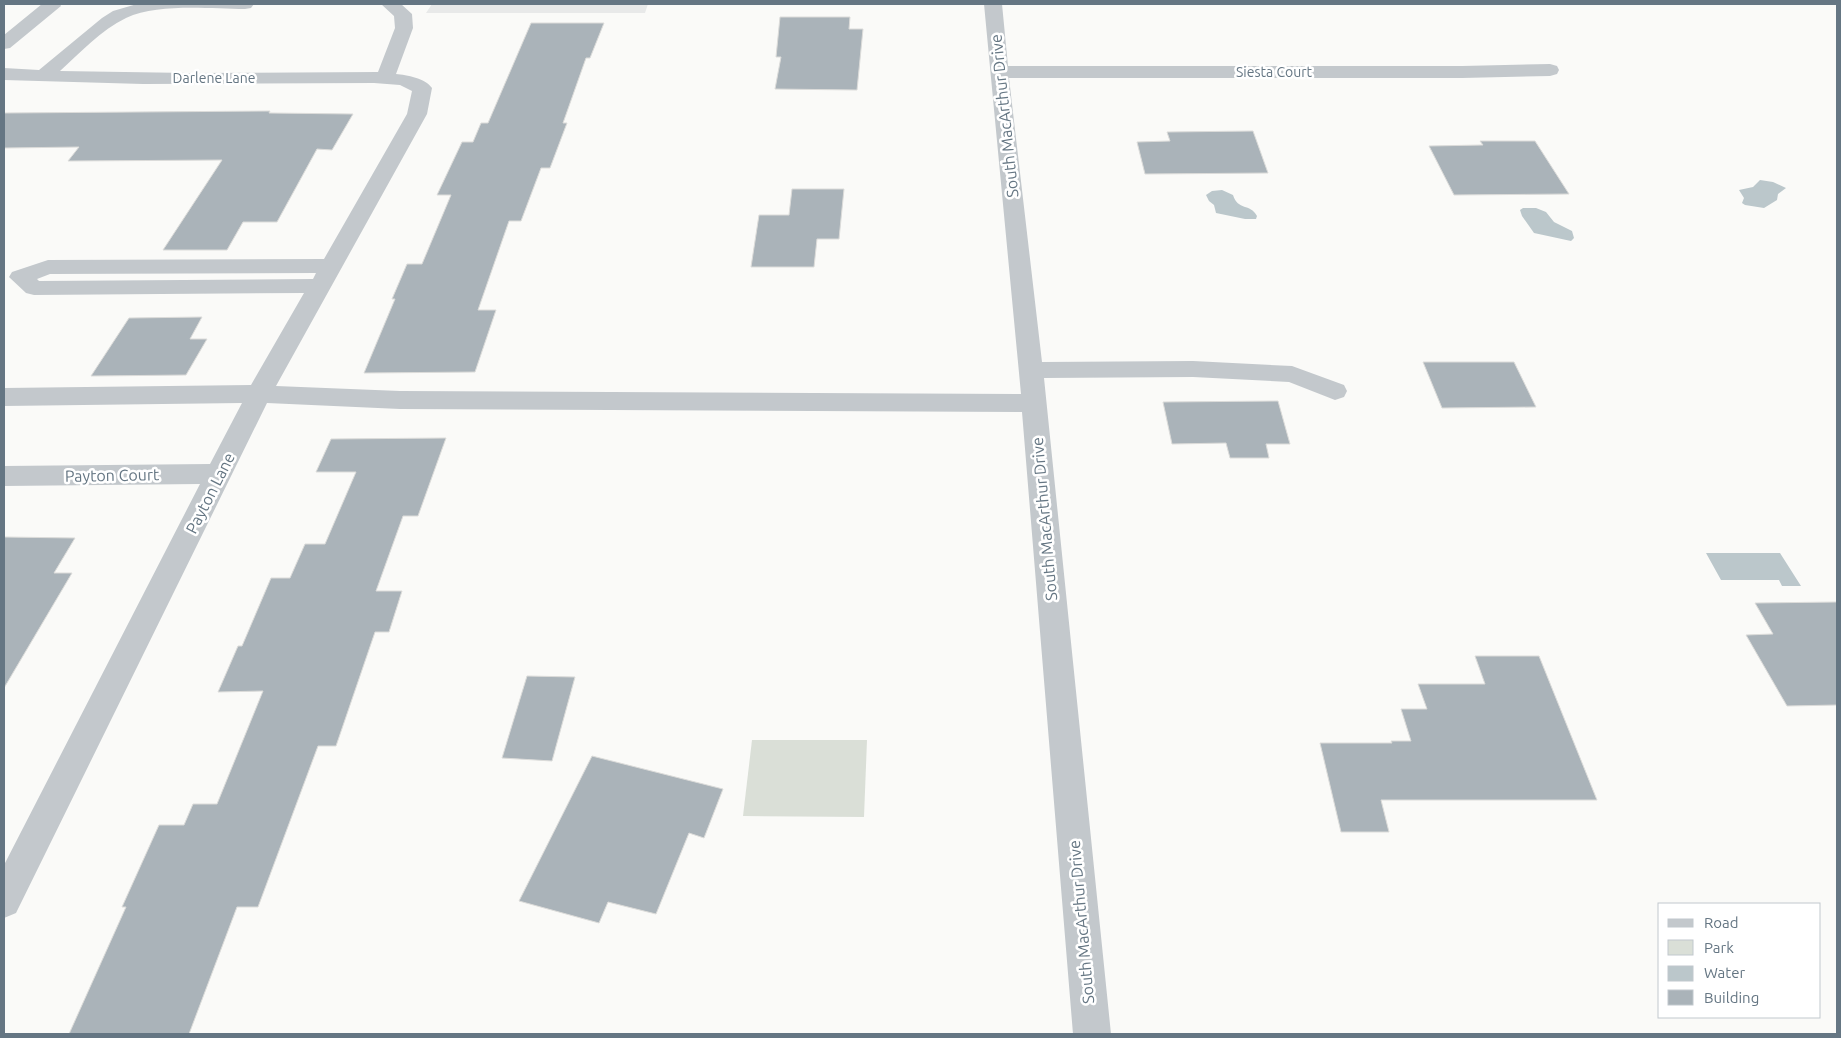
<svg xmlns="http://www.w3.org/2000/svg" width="1841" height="1038" font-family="Ubuntu,sans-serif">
  <rect width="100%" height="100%" fill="#fafaf8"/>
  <path fill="#e8e9e9" d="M432,4H648L645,13H426Z"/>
  <path fill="#dadfd7" d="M752,740H867L864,817L743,816Z"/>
  <path fill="#bbc7cb" d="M1760,180L1773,182L1786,188L1778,194L1777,200L1764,208L1745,205L1742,203L1744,198L1739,190L1753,187Z
    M1222,190L1233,195C1238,211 1250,203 1257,216L1256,219H1245L1216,213L1214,205L1209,201L1206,195L1212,191Z
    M1523,208H1536L1546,212L1554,222L1572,231L1574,238L1571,241L1534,233L1522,216L1520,210Z
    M1706,553H1780L1801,586H1782L1779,580H1721Z"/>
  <path fill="#aab3b9" stroke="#dcdcda" d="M780,17H850L849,29H863L857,90L775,89L781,57H776Z
    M531,23H604L590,58H586L563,123H567L550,168H541L521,221H509L478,310H496L475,372L364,373L395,299H392L407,264H422L451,195H437L462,142H473L481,123H488Z
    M270,111L269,113L353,114L332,150L317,149L277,222H243L227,250H163L222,160L68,161L79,147L4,148V113Z
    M1253,131L1268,173L1145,174L1137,142L1170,141L1167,132Z
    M1480,141H1535L1569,194L1454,195L1429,146L1483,145Z
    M792,189H844L839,239H817L814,267H751L759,215H789Z
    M202,317L190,339H207L186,375L91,376L129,318Z
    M1423,362H1514L1536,407L1442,408Z
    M1278,401L1290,444H1266L1269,458H1230L1226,443L1172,444L1163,402Z
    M446,438L418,516H403L376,591H402L389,632H375L336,746H318L258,907H237L189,1034H69L126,907H122L159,825H184L193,804H217L263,691L218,692L238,646H242L271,578H290L305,544H325L356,472H316L331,439Z
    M4,537L75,538L54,573H72L4,688Z
    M1837,602V705L1787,706L1746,635L1773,634L1755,603Z
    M1475,656H1539L1597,800H1381L1389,832H1341L1320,743H1392L1391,741H1411L1401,709H1427L1418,684H1485Z
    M527,676L575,677L552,761L502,758Z
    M592,756L723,789L704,838L689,833L656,914L608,902L599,923L519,901Z"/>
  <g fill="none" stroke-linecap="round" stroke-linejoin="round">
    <path fill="#c3c8cc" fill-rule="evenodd" d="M42,4H60L61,6L10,48L4,49V35Z
      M137,4H254L251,8L245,9C209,9 159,3 126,18C101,30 80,53 60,71L189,73L378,72L395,28L394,16L381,4H401L412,14L413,28L396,74C407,75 425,78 432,88L427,114L276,386L400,391L1021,394L984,4H1002L1008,66H1462L1550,64L1557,66L1559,70L1557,74L1550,76L1462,78H1009L1042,362L1193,361L1292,366L1344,385L1347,391L1344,397L1335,400L1289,382L1193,377L1044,378L1111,1034H1073L1022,412L400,409L267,403L16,913L4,918V865L200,484L4,486V466L210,464L242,403L4,406V388L251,385L304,293L34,295L26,293L9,277L12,272L48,260L324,259L407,114L412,91L400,85L374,83L143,84L4,80V68L39,70L102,18L113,11ZM316,273L313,279L39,281L37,279L50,274Z"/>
  </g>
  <g text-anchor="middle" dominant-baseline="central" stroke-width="5" stroke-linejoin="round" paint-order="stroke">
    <g font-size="14" fill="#657683" stroke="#fff">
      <text x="1274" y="72">Siesta Court</text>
      <text x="214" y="78">Darlene Lane</text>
    </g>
    <g font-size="16" fill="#657683" stroke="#fff">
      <text transform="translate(1004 116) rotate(-96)">South MacArthur Drive</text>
      <text transform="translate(112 475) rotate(-1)">Payton Court</text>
      <text transform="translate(210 493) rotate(-63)">Payton Lane</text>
      <text transform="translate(1044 519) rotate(-95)">South MacArthur Drive</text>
      <text transform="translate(1081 922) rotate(-95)">South MacArthur Drive</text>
    </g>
  </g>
  <rect width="1841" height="1038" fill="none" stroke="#657683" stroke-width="10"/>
  <rect x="1658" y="903" width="162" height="115" fill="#ffffff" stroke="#c1c8cd"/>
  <rect x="1668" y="919" width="25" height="8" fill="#c3c8cc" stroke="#c1c8cd"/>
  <text x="1704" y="928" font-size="15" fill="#657683">Road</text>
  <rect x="1668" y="940" width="25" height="15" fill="#dadfd7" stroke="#c1c8cd"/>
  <text x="1704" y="953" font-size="15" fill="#657683">Park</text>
  <rect x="1668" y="966" width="25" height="15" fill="#bbc7cb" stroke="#c1c8cd"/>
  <text x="1704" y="978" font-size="15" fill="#657683">Water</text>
  <rect x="1668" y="990" width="25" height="15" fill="#aab3b9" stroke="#c1c8cd"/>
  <text x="1704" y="1003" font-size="15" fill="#657683">Building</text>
</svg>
